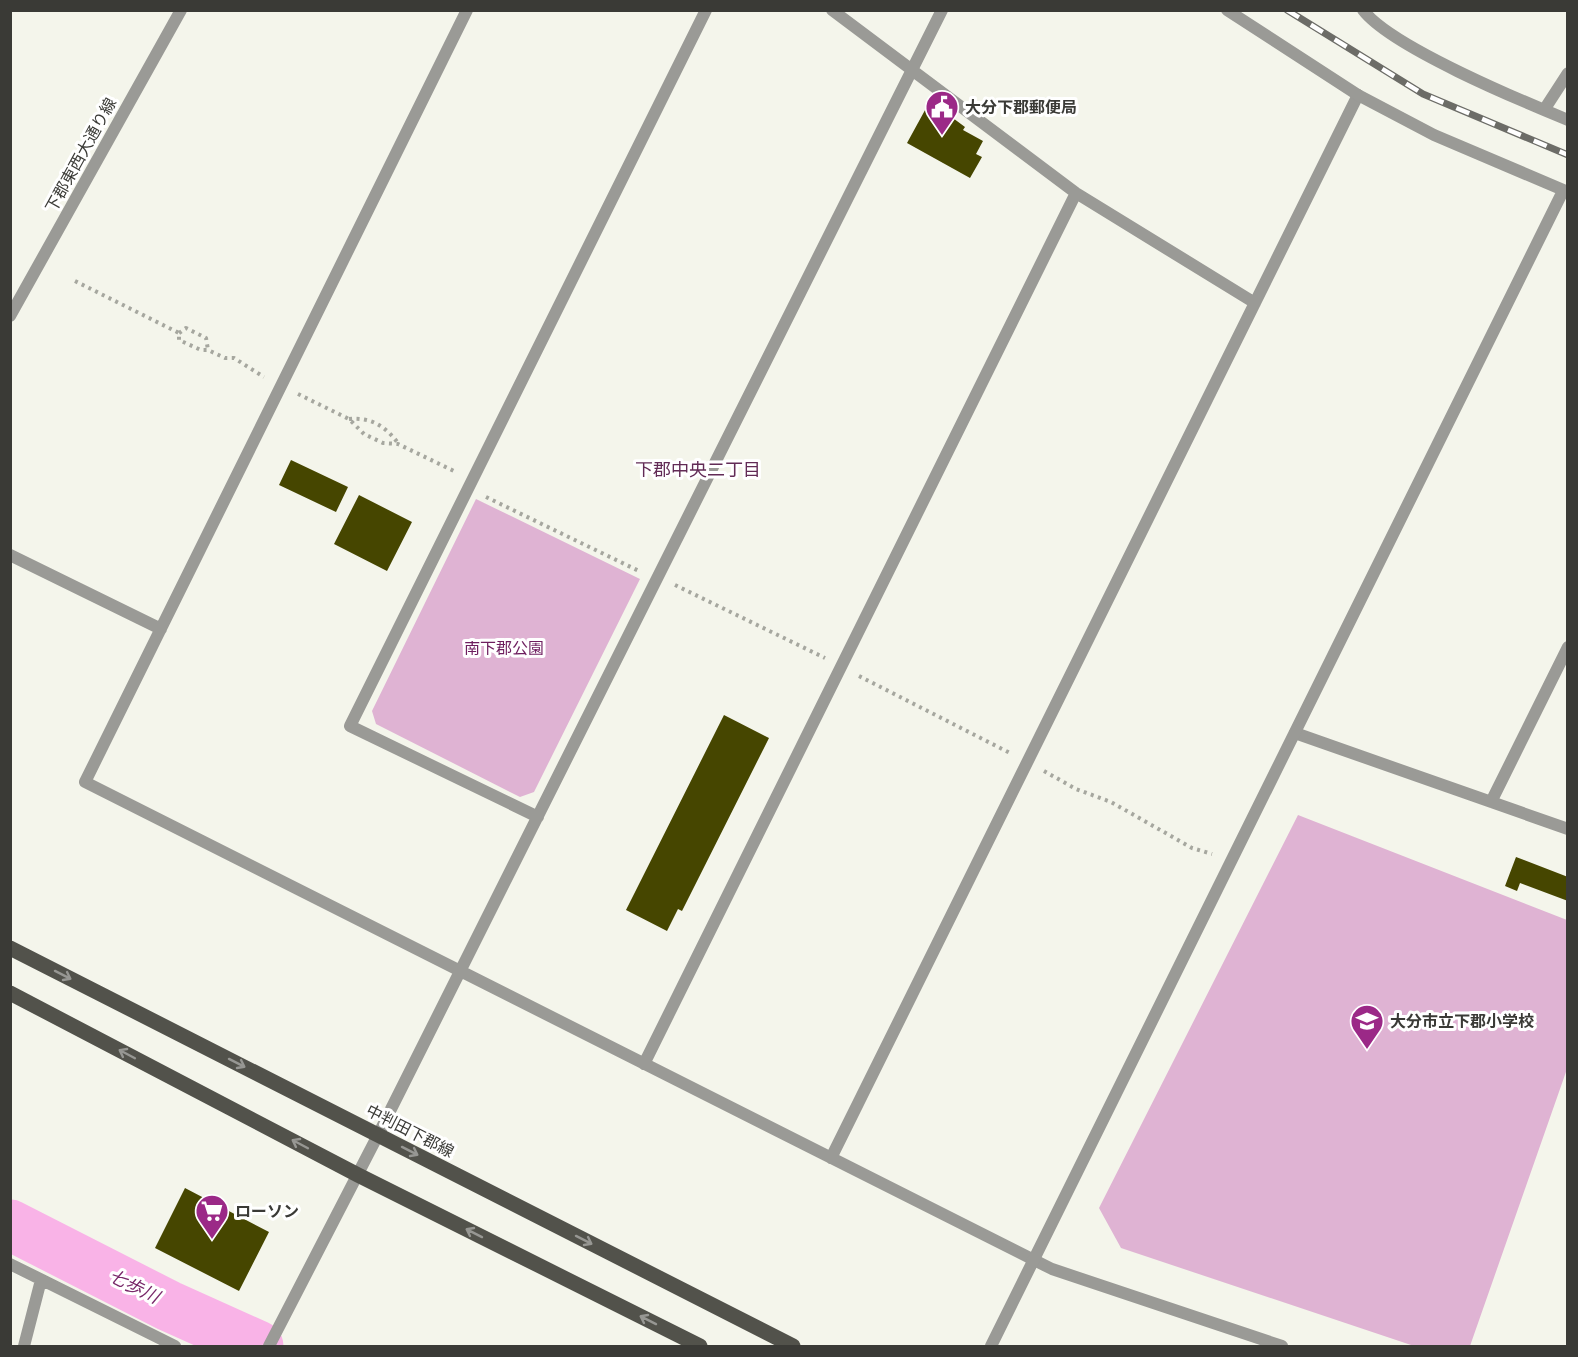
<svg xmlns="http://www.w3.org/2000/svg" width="1578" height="1357" font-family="'DejaVu Sans','Noto Sans JP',sans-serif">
  <rect width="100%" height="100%" fill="#f4f5eb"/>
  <path fill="#dfb3d3" d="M476,499L640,579L534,792L520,797L376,724L372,711Z
    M1298,815L1567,920V1069L1470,1346H1414L1121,1248L1099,1208Z"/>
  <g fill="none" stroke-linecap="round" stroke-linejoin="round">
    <path stroke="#f9b3e7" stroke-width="51" d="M10,1225L169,1306L258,1346"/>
  </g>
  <path fill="#464600" d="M930,101L965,127L963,130L983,141L976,154L982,157L970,178L907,143Z
    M291,460L348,487L336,512L279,485Z
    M359,495L412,522L387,571L334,544Z
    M724,715L769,738L682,911L678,909L667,931L626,910Z
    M1516,857L1568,877V901L1520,883L1517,891L1505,886Z
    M185,1188L269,1232L239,1291L155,1248Z"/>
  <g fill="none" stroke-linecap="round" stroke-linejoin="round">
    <path stroke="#a6a79f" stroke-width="4" stroke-dasharray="3 4.5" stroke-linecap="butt" d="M75,281L179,333V340L201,350H208L225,358H234L264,377
      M179,333L186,328L206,338L208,350
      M298,394L349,419L364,434L383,443L398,444L456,472
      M349,419C371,417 385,426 398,443
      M486,497L639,571
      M675,585L825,658
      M859,676L1010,753
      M1044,771L1076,789L1111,802L1192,848L1212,854"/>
    <path stroke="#9a9a96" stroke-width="12" d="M467,10L85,782L1052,1269L1282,1346
      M832,10L1076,193L1255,303
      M1363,10C1391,47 1522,101 1568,120
      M1544,110L1568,73
      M10,555L161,629
      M1295,733L1568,829
      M1491,802L1568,647
      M538,817L350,726L706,10
      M644,1064L1076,193
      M831,1158L1358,95
      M10,1264L175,1346
      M24,1346L41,1280
      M269,1346L378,1135L942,10"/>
    <path stroke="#9a9a96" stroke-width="12" d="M1227,10L1358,95L1434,135L1568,192
      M10,316L181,10
      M991,1346L1563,191"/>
    <path stroke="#52524b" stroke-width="15" d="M10,948L793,1346
      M10,993L358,1175L700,1346"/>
    <defs>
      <path id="rail" d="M1287,10L1423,94L1568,155"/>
    </defs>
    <use href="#rail" stroke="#6c6c67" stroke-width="7"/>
    <use href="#rail" stroke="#fff" stroke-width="4.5" stroke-dasharray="14" stroke-linecap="butt"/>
  </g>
  <defs><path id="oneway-shaft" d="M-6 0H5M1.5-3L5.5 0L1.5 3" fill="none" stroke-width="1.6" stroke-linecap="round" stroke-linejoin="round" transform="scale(1.5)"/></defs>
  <g stroke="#979793">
    <use href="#oneway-shaft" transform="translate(63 975) rotate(27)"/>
    <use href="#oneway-shaft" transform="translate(127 1054) rotate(-152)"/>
    <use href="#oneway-shaft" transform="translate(237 1063) rotate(27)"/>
    <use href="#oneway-shaft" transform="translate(300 1144) rotate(-152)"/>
    <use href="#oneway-shaft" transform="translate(410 1151) rotate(27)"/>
    <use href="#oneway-shaft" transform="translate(474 1233) rotate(-153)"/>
    <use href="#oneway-shaft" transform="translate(584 1240) rotate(27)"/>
    <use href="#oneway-shaft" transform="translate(648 1320) rotate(-153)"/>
  </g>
  <defs>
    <symbol id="civic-pin" viewBox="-11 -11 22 30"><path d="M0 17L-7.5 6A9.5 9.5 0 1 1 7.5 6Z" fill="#9b2987" stroke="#fff"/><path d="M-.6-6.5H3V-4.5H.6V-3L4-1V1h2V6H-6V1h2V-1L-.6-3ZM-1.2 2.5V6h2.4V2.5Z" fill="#fff"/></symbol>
    <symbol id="school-pin" viewBox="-11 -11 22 30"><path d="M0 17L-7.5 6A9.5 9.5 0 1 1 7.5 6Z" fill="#9b2987" stroke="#fff"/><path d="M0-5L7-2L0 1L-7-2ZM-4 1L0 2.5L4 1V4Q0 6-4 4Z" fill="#fff"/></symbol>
    <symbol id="supermarket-pin" viewBox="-11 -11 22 30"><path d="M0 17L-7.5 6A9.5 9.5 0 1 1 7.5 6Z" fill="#9b2987" stroke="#fff"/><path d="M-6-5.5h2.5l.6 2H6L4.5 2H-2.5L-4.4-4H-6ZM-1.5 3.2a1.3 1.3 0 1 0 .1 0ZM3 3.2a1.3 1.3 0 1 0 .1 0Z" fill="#fff"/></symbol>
  </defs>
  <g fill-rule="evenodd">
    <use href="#civic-pin" x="923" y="88" width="38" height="52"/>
    <use href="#school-pin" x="1348" y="1002" width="38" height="52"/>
    <use href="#supermarket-pin" x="193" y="1192" width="38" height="52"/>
  </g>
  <g text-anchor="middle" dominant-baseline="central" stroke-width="6" stroke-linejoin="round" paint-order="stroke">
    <g font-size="16" font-weight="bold" fill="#3a3a36" stroke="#fff" text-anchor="start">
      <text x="965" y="107">大分下郡郵便局</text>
      <text x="1390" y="1021">大分市立下郡小学校</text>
      <text x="235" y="1211">ローソン</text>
    </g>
    <g font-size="16" fill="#3a3a36" stroke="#fff">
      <text transform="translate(81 155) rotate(-61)">下郡東西大通り線</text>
      <text transform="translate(410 1131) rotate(27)">中判田下郡線</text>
    </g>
    <g font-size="16" fill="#6e1e5f" stroke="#fff">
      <text x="504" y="648">南下郡公園</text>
    </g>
    <g font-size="18" fill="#622b56" stroke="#fff">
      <text x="698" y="469">下郡中央二丁目</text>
    </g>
    <g font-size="18" font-style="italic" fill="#79296a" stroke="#fff">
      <text transform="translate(134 1286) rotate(26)">七歩川</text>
    </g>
  </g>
  <rect width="1578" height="1357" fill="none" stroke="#3a3a36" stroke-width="24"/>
</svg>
